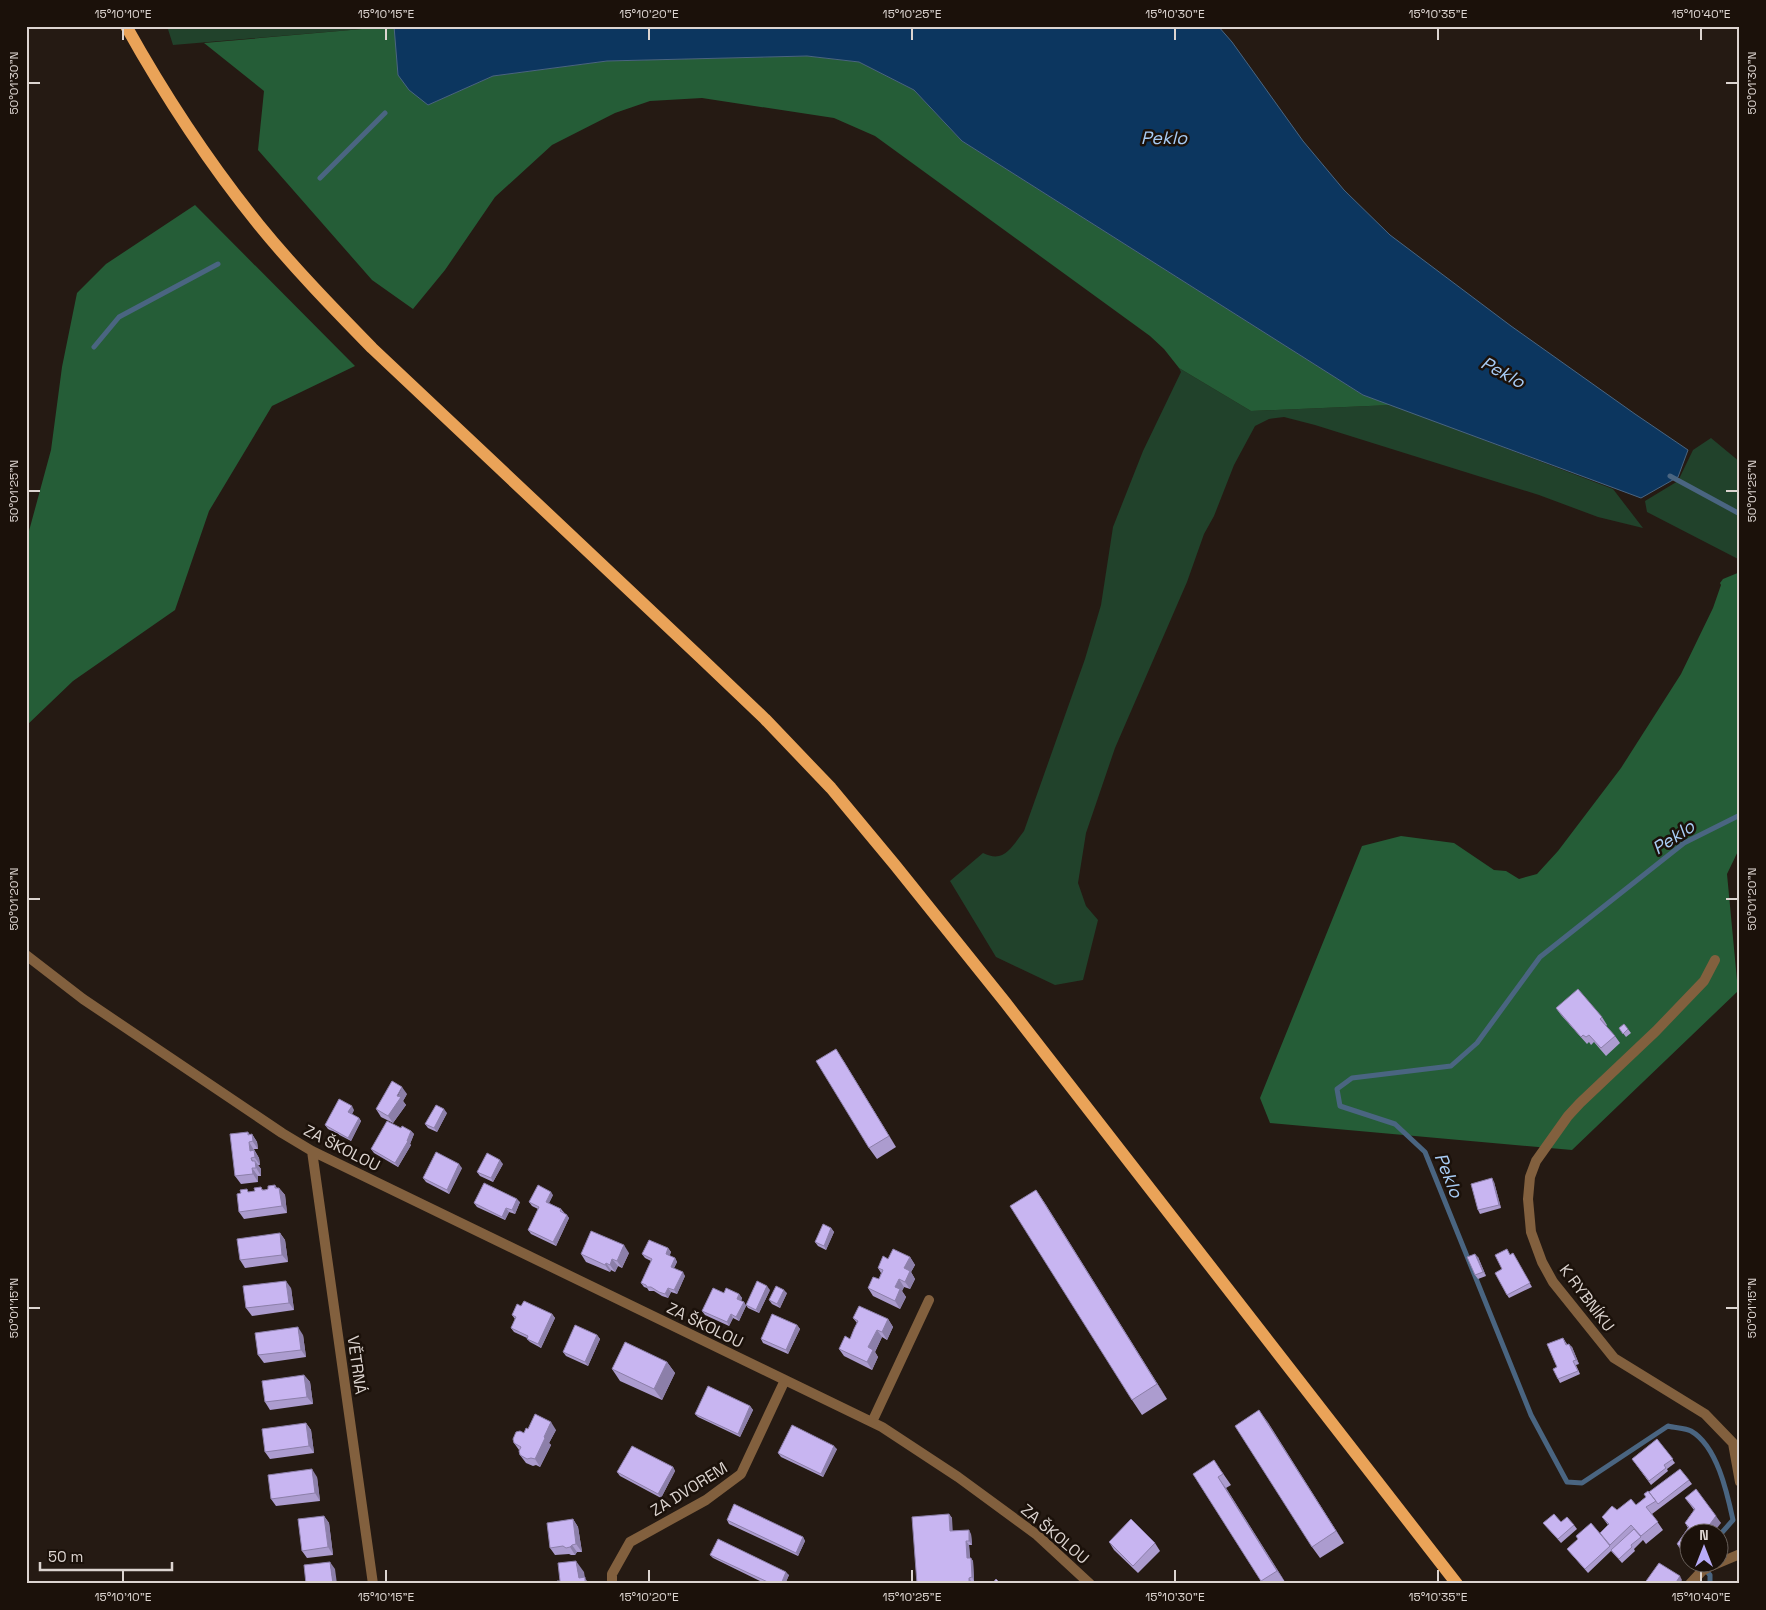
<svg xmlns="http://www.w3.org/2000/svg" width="1766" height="1610" font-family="'Space Grotesk',sans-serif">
  <rect width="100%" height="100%" fill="#251a13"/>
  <path fill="#21422b" d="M167,26H361L362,29L173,45Z
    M1179,368L1251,411L1392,405L1613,489L1643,528L1598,517L1539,495L1315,425L1284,417L1269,419L1255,426L1234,465L1214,516L1204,534L1187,582L1115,748L1086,833L1078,883L1086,906L1098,920L1083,980L1055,985L996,957L950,881L983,853C1005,864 1012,846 1024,831L1085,659L1101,605L1113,527L1143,451L1181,372Z
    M1711,438L1740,462V560L1647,512L1645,501L1678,481L1693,450Z"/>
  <path fill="#255d37" d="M395,28L398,75L428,105L493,76L607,61L807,56L859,62L914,90L962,141L1363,395L1392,405L1251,411L1179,368L1164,349L1150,336L875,136L834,118L702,98L650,101L615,113L552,145L495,197L445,270L413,309L372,280L258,150L264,91L204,43L362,29Z
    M195,205L355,366L272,406L209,511L175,610L73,681L26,726V542L51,450L62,367L77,293L106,264Z
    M1740,572V847L1727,874L1738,991L1572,1150L1270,1123L1260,1098L1362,846L1401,836L1454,843L1494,870L1506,871L1519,879L1537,874L1558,851L1621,768L1681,674L1713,608L1721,585L1720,583L1723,579Z"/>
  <path fill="#0c365f" stroke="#4a6581" d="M394,26H1218L1232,42L1303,141L1344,190L1390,235L1511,326L1635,414L1688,450L1678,477L1641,498L1363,395L962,141L914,90L859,62L807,56L607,61L493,76L428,105L409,90L398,75Z"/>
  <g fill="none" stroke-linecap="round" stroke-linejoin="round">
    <path stroke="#4a6581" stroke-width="5" d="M320,178L385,113
      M94,347L119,317L218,264
      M1670,476L1740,514
      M1718,1537L1733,1520C1727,1492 1717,1446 1691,1431C1685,1428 1675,1428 1668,1426L1582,1483L1567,1482L1531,1415L1425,1152L1395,1124L1340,1106L1337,1089L1352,1078L1451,1066L1477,1043L1540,957L1684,843L1740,815
      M1698,1562L1710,1575V1584"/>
    <path stroke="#82603e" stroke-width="10" d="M26,955L83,999L282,1133L312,1151L882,1427L958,1477L1037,1535L1090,1584
      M1715,960L1704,981L1656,1031L1580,1103L1568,1116L1536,1161L1530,1177L1528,1199L1531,1232L1542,1262L1553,1282L1614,1358L1705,1414L1733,1443L1740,1482
      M312,1151L373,1584
      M872,1422L929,1300
      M612,1584V1574L630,1542L706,1500L741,1474L785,1380
      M1690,1584L1702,1571L1709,1567L1740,1554"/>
    <path stroke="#eaa358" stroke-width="12" d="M126,26C165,96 209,163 259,225C294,268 333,308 372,348L701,658L765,719L831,788L895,865L1005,1002L1457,1584"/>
  </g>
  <path fill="#ac9ccf" d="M1556,1008L1602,1017L1607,1025L1606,1026L1615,1036L1620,1043L1606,1056L1594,1042L1591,1045L1589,1042L1587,1044L1561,1015Z
    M1619,1028L1628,1029L1631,1033L1626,1037Z
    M843,1060L896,1147L877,1159L869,1148Z
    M407,1094L403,1101L406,1105L393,1123L381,1117L376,1109Z
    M354,1110L352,1114L359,1118L361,1121L351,1141L328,1129L325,1125Z
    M447,1113L437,1132L428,1128L425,1124Z
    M401,1128L411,1131L414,1134L410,1144L411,1145L398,1167L374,1153L371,1149Z
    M252,1134L257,1142L258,1149H254L255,1151L259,1158L260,1165H258L261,1169V1176H258V1182L241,1184L235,1176L250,1135Z
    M503,1164L493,1182L480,1176L477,1172Z
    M462,1168L449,1194L426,1182L423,1178Z
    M1494,1182L1501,1208L1480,1214L1478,1210Z
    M275,1185L277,1188H279L285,1195L287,1213L244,1219L239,1212L250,1192L255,1191L261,1187L263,1190L268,1189Z
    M1036,1190L1046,1205L1167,1399L1142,1415L1132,1400Z
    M553,1195L549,1203L561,1209L569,1218L556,1246L531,1234L528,1230L538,1209L532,1206L529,1202Z
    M520,1202L515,1214L509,1212L505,1220L477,1207L474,1203Z
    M831,1228L834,1232L826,1250L818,1246L815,1242Z
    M280,1233L285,1240L288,1262L245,1268L240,1260Z
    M668,1248L671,1252L669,1256L675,1258L677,1262L674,1268L685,1276L677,1294L671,1292L668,1298L662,1296L654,1291H649L647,1288L644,1287L641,1283L651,1261L645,1258L642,1254Z
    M629,1253L622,1268L618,1266L615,1272L611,1270L610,1272L586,1262L581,1254Z
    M1513,1253L1532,1287L1509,1298L1507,1295L1502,1269L1511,1254Z
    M910,1257L915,1265L911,1272L915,1279L910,1289L904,1287L902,1291L906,1297L900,1309L873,1296L868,1288L879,1279L881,1273L878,1268L888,1259Z
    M1478,1257L1486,1276L1478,1279L1475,1275Z
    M291,1288L294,1310L252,1316L246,1308Z
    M770,1290L759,1313L748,1308L746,1305Z
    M724,1293L739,1294L742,1298L741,1301L744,1302L746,1306L739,1321L733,1318L729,1326L705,1315L702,1311Z
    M787,1293L780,1308L772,1304L769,1300Z
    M521,1306L552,1314L555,1318L541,1348L530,1342L527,1339V1338L514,1332L511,1328L515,1319L512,1315Z
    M853,1318L888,1319L893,1327L887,1340L882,1337L875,1352L878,1357L872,1370L844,1356L839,1349L850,1339L857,1323Z
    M797,1325L800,1329L788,1354L763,1343L761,1339Z
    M303,1335L306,1357L264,1363L258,1355Z
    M597,1335L600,1339L588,1366L566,1356L563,1352Z
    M1563,1338L1567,1344L1572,1347L1579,1364L1576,1365L1580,1374L1560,1383L1558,1379L1557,1367Z
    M667,1362L675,1373L662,1400L620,1381L612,1369Z
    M304,1375L310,1382L313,1404L270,1410L265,1402Z
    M750,1406L753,1410L740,1437L698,1417L695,1414Z
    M1267,1421L1344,1543L1320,1558L1312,1547Z
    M306,1423L311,1430L314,1453L270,1459L265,1452Z
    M528,1429L556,1430L549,1443L551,1445L540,1467L536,1465L533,1466L526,1463L520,1455L519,1450L514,1443Z
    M1657,1439L1675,1463L1667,1469L1668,1471L1651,1485L1632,1459Z
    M837,1449L823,1477L781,1457L778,1453Z
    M673,1467L675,1471L661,1498L620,1476L617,1472Z
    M1222,1472L1231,1485L1226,1488L1285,1582L1282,1584H1263L1193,1474Z
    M317,1477L320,1501L276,1506L271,1499Z
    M1689,1480L1692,1484L1652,1514L1663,1530L1646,1544L1643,1540L1634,1549L1635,1551L1622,1563L1611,1551L1588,1573L1567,1549L1578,1539L1576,1536H1602L1608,1525L1602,1517L1617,1510L1636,1505L1646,1497L1649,1492Z
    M1685,1498L1721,1523L1688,1532V1556L1682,1552L1677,1544L1688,1528L1685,1523L1694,1510Z
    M949,1514L952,1518V1531L971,1534L972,1545H969L970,1558L973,1561L974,1581H971V1584H917Z
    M324,1516L329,1523L333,1555L307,1558L302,1551Z
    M573,1519L578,1527L582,1552H577L575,1555H571L569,1554L555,1555L550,1548Z
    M727,1520L803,1537L805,1541L798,1556L729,1524Z
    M1561,1522L1574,1525L1577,1529L1561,1543L1543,1523Z
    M1109,1542L1155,1543L1160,1551L1138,1573L1114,1550Z
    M710,1555L789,1575L785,1584H766L713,1558Z"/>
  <path fill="#8c7fa9" d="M836,1049L843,1060L896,1147L889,1136Z
    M402,1087L407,1094L403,1101L406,1105L393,1123L388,1116Z
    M352,1106L354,1110L351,1116L348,1112Z
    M444,1109L447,1113L437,1132L434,1128Z
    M359,1118L361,1121L351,1141L348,1138Z
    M411,1131L414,1134L410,1144L411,1145L398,1167L395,1163Z
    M248,1132L253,1138L252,1134L257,1142L258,1149L248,1135Z
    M249,1142L259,1158L260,1165L250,1151Z
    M251,1158L256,1164L255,1161L261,1169V1176L252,1161Z
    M500,1160L503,1164L493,1182L491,1178Z
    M459,1164L462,1168L449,1194L447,1190Z
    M252,1168L258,1176V1182L253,1174Z
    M1492,1178L1494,1182L1501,1208L1499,1205Z
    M275,1185L280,1193L279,1188L285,1195L287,1213L282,1206Z
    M1036,1190L1046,1205L1167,1399L1157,1384Z
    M551,1192L553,1195L548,1205L546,1202Z
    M517,1199L520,1202L515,1214L512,1210Z
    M506,1208L509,1212L505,1220L502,1217Z
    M567,1215L569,1218L556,1246L553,1242Z
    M831,1228L834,1232L826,1250L824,1246Z
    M280,1233L285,1240L288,1262L282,1255Z
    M624,1245L629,1253L622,1268L617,1261Z
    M668,1248L671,1252L669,1258L666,1254Z
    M1475,1254L1478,1257L1486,1276L1483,1272Z
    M910,1257L915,1265L911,1272L915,1279L910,1289L905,1282L904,1268Z
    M675,1258L677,1262L673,1270L671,1267Z
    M612,1259L618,1266L615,1272L610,1265Z
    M606,1263L611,1270L610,1272L605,1265Z
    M683,1272L685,1276L677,1294L674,1290Z
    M899,1279L904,1287L902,1291L906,1297L900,1309L895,1301V1287Z
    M286,1281L291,1288L294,1310L289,1303Z
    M767,1286L770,1290L759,1313L756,1310Z
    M668,1288L671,1292L668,1298L665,1294Z
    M784,1290L787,1293L780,1308L777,1304Z
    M739,1294L742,1298L740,1303L737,1299Z
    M744,1302L746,1306L739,1321L736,1317Z
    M552,1314L555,1318L541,1348L538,1344Z
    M731,1314L733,1318L729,1326L727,1322Z
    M888,1319L893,1327L887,1340L882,1332Z
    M797,1325L800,1329L788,1354L786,1350Z
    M298,1327L303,1335L306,1357L301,1350Z
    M877,1330L882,1337L875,1352L878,1357L872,1370L867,1362L868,1347Z
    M597,1335L600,1339L588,1366L585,1362Z
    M1569,1344L1572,1347L1579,1364L1576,1360Z
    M667,1362L675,1373L662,1400L654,1389Z
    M304,1375L310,1382L313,1404L307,1397Z
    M750,1406L753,1410L740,1437L738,1434Z
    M1259,1410L1267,1421L1344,1543L1336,1531Z
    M551,1422L556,1430L549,1443L551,1445L540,1467L535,1459L544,1437Z
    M306,1423L311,1430L314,1453L309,1446Z
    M834,1446L837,1449L823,1477L821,1474Z
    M673,1467L675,1471L661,1498L658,1494Z
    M312,1469L317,1477L320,1501L315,1493Z
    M1218,1477L1226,1488L1285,1582L1277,1571Z
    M949,1514L952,1518L953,1535L950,1531Z
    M324,1516L329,1523L333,1555L328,1547Z
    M1716,1516L1721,1523L1714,1532H1704Z
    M573,1519L578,1527L582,1552L576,1544Z
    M969,1530L971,1534L972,1545L969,1541Z
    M803,1537L805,1541L798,1556L796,1553Z
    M966,1541L969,1545L970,1561L967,1558Z
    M572,1545L577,1552L575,1555L570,1547Z
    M971,1558L973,1561L974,1581L972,1577Z
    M576,1561L584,1572L585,1578L589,1584H583L579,1578Z
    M330,1562L335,1569L337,1584H333Z
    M786,1572L789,1575L785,1584H781Z
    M1680,1576L1682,1580L1680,1584H1675Z
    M969,1578L971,1581V1584H969Z"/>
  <path fill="#c8b5f1" stroke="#8c7fa9" d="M1578,989L1602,1017L1600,1019L1615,1036L1601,1048L1589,1035L1586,1037L1583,1035L1581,1037L1556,1008Z
    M1624,1024L1628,1029L1623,1034L1619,1028Z
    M836,1049L889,1136L869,1148L816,1061Z
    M392,1081L402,1087L397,1096L401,1097L388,1116L376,1109Z
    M339,1099L352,1106L348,1112L359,1118L348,1138L325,1125Z
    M436,1105L444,1109L434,1128L425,1124Z
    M387,1121L401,1128L402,1126L411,1131L407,1141H408L395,1163L371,1149Z
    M248,1132V1135L252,1134L253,1141L249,1142L250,1151L254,1150L255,1157L251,1158L252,1161H255L256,1168H252L253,1174L235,1176L230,1134Z
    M436,1152L459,1164L447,1190L423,1178Z
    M487,1153L500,1160L491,1178L477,1172Z
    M1492,1178L1499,1205L1478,1210L1471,1184Z
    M484,1183L517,1199L512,1210L506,1208L502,1217L474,1203Z
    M275,1185V1188H279L282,1206L239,1212L237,1194L241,1193L240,1190L247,1189L248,1192L255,1191L254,1188L261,1187L262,1190H265L268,1189V1186Z
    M538,1185L551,1192L546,1202L561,1209L560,1211L567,1215L553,1242L528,1230L539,1207L529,1202Z
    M1036,1190L1157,1384L1132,1400L1010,1206Z
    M823,1224L831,1228L824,1246L815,1242Z
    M591,1231L624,1245L617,1261L612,1259L610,1265L606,1263L605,1265L581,1254Z
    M280,1233L282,1255L240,1260L237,1239Z
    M649,1240L668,1248L666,1254L675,1258L671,1267L683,1272L674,1290L668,1288L665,1294L659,1292L651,1287H647L646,1285L641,1283L652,1259L642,1254Z
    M893,1249L910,1257L904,1268L910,1271L905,1282L899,1279L895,1287L900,1289L895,1301L868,1288L873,1277L879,1279L883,1270L878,1268L883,1256L888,1259Z
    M1507,1249L1510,1255L1513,1253L1530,1283L1507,1295L1495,1273L1502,1269L1495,1255Z
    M1475,1254L1483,1272L1475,1275L1467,1257Z
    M286,1281L289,1303L246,1308L243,1286Z
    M757,1281L767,1286L756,1310L746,1305Z
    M776,1286L784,1290L777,1304L769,1300Z
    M713,1288L724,1293L726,1288L739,1294L737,1299L744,1302L736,1317L731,1314L727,1322L702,1311Z
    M524,1301L552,1314L538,1344L527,1339L528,1336L511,1328L516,1317L512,1315L517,1304L521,1306Z
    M859,1306L888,1319L882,1332L877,1330L868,1347L873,1350L867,1362L839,1349L845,1336L850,1339L854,1329L858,1321L853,1318Z
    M772,1314L797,1325L786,1350L761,1339Z
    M575,1325L597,1335L585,1362L563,1352Z
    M298,1327L301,1350L258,1355L255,1333Z
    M1563,1338L1566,1345L1569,1344L1576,1360L1573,1361L1578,1371L1558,1379L1553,1369L1557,1367L1547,1344Z
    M625,1342L667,1362L654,1389L612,1369Z
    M304,1375L307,1397L265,1402L262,1381Z
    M708,1386L750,1406L738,1434L695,1414Z
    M1259,1410L1336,1531L1312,1547L1235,1426Z
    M535,1414L551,1422L544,1437L545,1438L535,1459L531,1458L527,1459L520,1455L519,1451L521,1447L514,1443L513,1439L516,1432L520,1431L524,1433L526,1428L528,1429Z
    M306,1423L309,1446L265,1452L262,1429Z
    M792,1425L834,1446L821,1474L778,1453Z
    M1657,1439L1673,1459L1664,1465L1666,1468L1649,1481L1632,1459Z
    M632,1446L673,1467L658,1494L617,1472Z
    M1214,1460L1223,1474L1218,1477L1277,1571L1261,1581L1193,1474Z
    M312,1469L315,1493L271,1499L268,1475Z
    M1680,1469L1689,1480L1658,1504L1649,1492Z
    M1696,1489L1716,1516L1704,1532H1688V1552L1677,1544L1689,1527L1685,1523L1695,1509L1685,1498Z
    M1648,1491L1656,1501L1646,1507L1658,1522L1641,1536L1631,1525L1610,1545L1600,1533L1609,1524L1602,1517L1612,1506L1617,1510L1631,1499L1636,1505L1646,1497L1644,1494Z
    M734,1504L803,1537L796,1553L727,1520Z
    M949,1514L950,1531L969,1530V1541H966L967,1558H971L972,1577L969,1578V1584H917L912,1517Z
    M1554,1514L1561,1522L1567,1517L1574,1525L1558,1539L1543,1523Z
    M324,1516L328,1547L302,1551L298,1519Z
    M573,1519L576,1544L572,1545L570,1547L566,1548L563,1546L550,1548L547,1523Z
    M1131,1519L1155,1543L1133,1566L1109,1542Z
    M1591,1523L1602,1536L1610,1546L1585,1569L1567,1549L1578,1539L1576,1536Z
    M1634,1529L1641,1537L1631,1545L1632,1547L1619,1559L1611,1550Z
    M718,1539L786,1572L781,1584H772L710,1555Z
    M576,1561L579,1578L585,1577V1584H557V1581H560L558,1563Z
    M330,1562L333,1584H306L304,1565Z
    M1659,1563L1680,1576L1675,1584H1644Z
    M996,1579L1001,1584H992Z"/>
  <path fill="none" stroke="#dcd4d0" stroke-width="2" d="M123,28V40M386,28V40M649,28V40M912,28V40M1175,28V40M1438,28V40M1701,28V40M28,83H40M1726,83H1738M28,491H40M1726,491H1738M28,899H40M1726,899H1738M28,1308H40M1726,1308H1738M123,1570V1582M386,1570V1582M649,1570V1582M912,1570V1582M1175,1570V1582M1438,1570V1582M1701,1570V1582"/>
  <g text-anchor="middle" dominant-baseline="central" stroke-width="5" stroke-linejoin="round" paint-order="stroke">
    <g font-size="16" fill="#dcd4d0" stroke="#1b110a">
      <text transform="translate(342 1148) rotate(27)">ZA ŠKOLOU</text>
      <text transform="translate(1587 1298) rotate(53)">K RYBNÍKU</text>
      <text transform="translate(705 1325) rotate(26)">ZA ŠKOLOU</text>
      <text transform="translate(357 1365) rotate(82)">VĚTRNÁ</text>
      <text transform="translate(689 1489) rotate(-32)">ZA DVOREM</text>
      <text transform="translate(1055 1534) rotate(40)">ZA ŠKOLOU</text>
    </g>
    <g font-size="18" font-style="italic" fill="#a8ccf5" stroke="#1b110a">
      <text x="1164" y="137">Peklo</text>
      <text transform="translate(1503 372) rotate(28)">Peklo</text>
      <text transform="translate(1673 837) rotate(-34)">Peklo</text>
      <text transform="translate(1449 1175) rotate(68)">Peklo</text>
    </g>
  </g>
  <rect width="1766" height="1610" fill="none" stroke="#1b110a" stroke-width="55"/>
  <g transform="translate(1704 1548)"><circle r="24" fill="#1b110a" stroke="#685f59"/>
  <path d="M0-4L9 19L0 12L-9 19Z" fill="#b7abf8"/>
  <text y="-8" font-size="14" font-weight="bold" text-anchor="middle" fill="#dcd4d0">N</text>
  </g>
  <path d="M40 1562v8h132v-8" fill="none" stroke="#dcd4d0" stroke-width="2.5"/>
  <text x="48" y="1562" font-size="15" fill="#dcd4d0" stroke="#1b110a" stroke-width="4" paint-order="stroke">50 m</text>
  <rect x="28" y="28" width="1710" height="1554" fill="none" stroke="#dcd4d0" stroke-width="2"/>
  <g font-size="12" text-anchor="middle" fill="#dcd4d0">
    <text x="123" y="18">15°10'10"E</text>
    <text x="386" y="18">15°10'15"E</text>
    <text x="649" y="18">15°10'20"E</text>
    <text x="912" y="18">15°10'25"E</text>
    <text x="1175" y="18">15°10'30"E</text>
    <text x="1438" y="18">15°10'35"E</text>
    <text x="1701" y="18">15°10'40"E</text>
    <text transform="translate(14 83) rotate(-90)" y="4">50°01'30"N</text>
    <text transform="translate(1752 83) rotate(-90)" y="4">50°01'30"N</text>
    <text transform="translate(14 491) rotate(-90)" y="4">50°01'25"N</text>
    <text transform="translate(1752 491) rotate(-90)" y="4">50°01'25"N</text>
    <text transform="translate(14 899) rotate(-90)" y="4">50°01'20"N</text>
    <text transform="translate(1752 899) rotate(-90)" y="4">50°01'20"N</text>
    <text transform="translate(14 1308) rotate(-90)" y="4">50°01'15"N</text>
    <text transform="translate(1752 1308) rotate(-90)" y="4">50°01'15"N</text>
    <text x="123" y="1601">15°10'10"E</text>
    <text x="386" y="1601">15°10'15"E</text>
    <text x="649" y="1601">15°10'20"E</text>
    <text x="912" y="1601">15°10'25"E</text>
    <text x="1175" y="1601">15°10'30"E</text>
    <text x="1438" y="1601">15°10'35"E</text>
    <text x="1701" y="1601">15°10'40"E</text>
  </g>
</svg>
